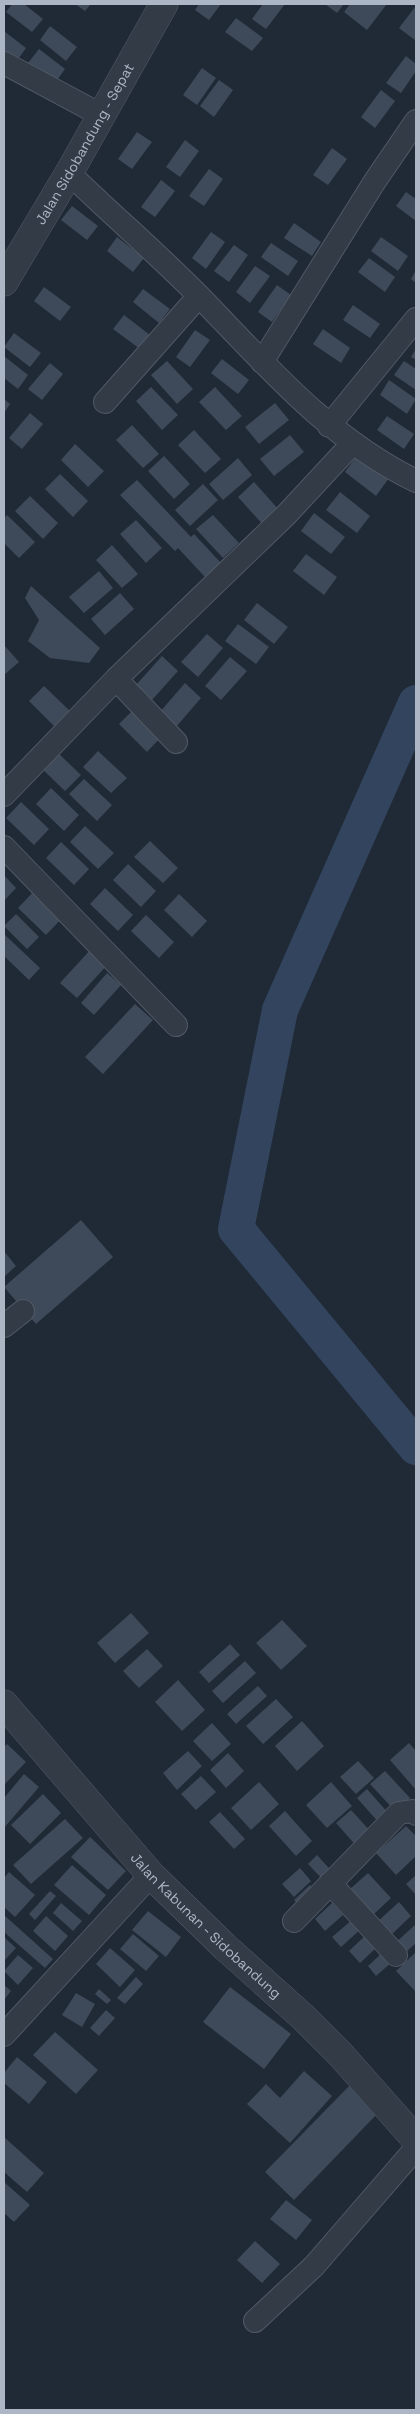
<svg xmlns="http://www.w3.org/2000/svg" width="420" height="2414" font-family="'Space Grotesk',sans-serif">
  <rect width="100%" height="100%" fill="#202a36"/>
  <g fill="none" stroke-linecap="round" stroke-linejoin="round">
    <path stroke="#33455e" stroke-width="36" d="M416,703L280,1010L236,1229L416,1447"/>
  </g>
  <path fill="#3e4a59" d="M12,4H24L43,19L32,32L6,12Z
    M75,4H91L85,11Z
    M199,4H221L209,20L195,10Z
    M263,4H285L266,29L252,19Z
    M325,4H344L337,13Z
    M350,4H387L367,30L344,12Z
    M415,7L416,8V41L399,28Z
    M236,18L263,38L252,51L225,32Z
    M50,26L77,47L66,61L40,40Z
    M4,31L26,48L16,62L4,53Z
    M39,49L65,69L55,83L28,63Z
    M406,56L416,64V71L401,93L386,83Z
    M202,68L216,78L197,105L183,95Z
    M219,80L233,90L214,117L200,106Z
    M381,90L395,101L375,128L361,117Z
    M137,132L152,142L132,169L118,159Z
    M185,140L199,151L180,177L166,167Z
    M332,148L347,159L328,185L313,175Z
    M209,169L223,179L204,206L189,196Z
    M161,180L175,191L155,217L141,207Z
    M406,192L416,199V221L396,206Z
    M72,206L98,226L87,240L61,220Z
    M294,223L321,242L312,256L284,238Z
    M211,232L225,242L206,269L192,258Z
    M117,237L144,258L133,272L107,251Z
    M381,237L408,256L398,271L371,251Z
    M271,243L298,261L288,276L261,257Z
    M234,245L248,255L229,282L214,271Z
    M369,258L395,277L385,292L358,272Z
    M255,266L270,276L250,303L236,292Z
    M416,270V283L411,279Z
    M277,285L291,295L272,322L258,312Z
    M44,287L71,307L60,321L34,301Z
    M143,289L170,309L159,323L133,302Z
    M353,305L380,324L370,338L343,320Z
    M124,315L150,335L140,349L113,329Z
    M323,329L350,348L341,363L313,344Z
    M195,330L210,340L190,367L176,357Z
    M14,333L41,353L30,367L4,347Z
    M416,349V360L411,357Z
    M4,356L28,375L18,389L4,378Z
    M222,359L249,380L238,394L211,373Z
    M167,361L193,389L177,404L151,375Z
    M404,361L416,369V390L394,375Z
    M50,363L63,374L42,400L28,389Z
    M389,380L416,399L407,414L380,395Z
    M151,387L178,415L162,430L136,401Z
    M215,387L242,416L226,430L199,402Z
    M4,399L10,404L4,413Z
    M275,403L289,420L259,444L245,427Z
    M30,413L43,424L22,449L9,438Z
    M387,416L414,434L404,449L377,430Z
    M132,425L159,454L143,468L116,440Z
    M194,430L221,459L205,473L178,445Z
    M290,435L304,452L274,476L260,459Z
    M75,444L104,471L88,487L61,460Z
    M358,454L389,478L376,496L345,472Z
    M164,456L190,484L174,499L148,471Z
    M238,458L252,475L223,500L209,484Z
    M60,474L88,501L73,517L45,489Z
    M137,480L191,537L194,534L221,563L205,577L178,548L175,551L120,495Z
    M254,482L280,511L264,526L238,497Z
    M203,484L218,500L190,526L175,510Z
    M340,492L370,516L357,533L326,510Z
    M30,496L58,523L43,539L15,511Z
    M314,513L345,537L331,554L301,531Z
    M7,515L35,542L19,558L4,543V518Z
    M213,515L239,543L223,558L196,529Z
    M136,520L162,548L146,563L120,534Z
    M112,545L138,574L122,588L96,560Z
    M306,554L337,577L324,595L293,571Z
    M99,571L113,588L84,613L69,597Z
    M31,586L100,648L89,663L50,658L28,641L39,620L25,598Z
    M120,593L134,609L105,635L91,619Z
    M257,603L288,627L274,644L244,620Z
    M238,624L269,647L256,664L225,641Z
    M207,634L223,648L198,677L181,662Z
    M4,645L19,662L4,675Z
    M162,656L178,671L152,700L136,685Z
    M230,657L247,671L221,700L205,686Z
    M185,683L201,698L176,727L159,713Z
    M44,686L72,713L57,729L29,701Z
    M134,709L162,736L147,752L119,724Z
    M53,748L81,775L65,791L37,764Z
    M98,751L127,778L111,793L83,767Z
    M84,779L112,805L97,821L69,794Z
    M51,788L79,815L64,831L36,804Z
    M21,802L49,829L34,845L6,818Z
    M85,826L114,853L98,869L70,842Z
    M150,841L178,868L163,883L134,857Z
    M61,842L89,869L74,885L46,858Z
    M128,864L156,891L141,907L113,880Z
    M4,875L16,888L4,901Z
    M37,888L65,915L46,935L18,908Z
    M105,888L133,915L118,931L90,904Z
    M179,894L207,921L192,937L164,910Z
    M16,914L39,937L27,949L4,926Z
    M146,915L174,942L159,958L131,931Z
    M4,934L40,968L29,980L4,956Z
    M92,948L109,963L77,998L60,983Z
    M107,973L121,985L94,1015L81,1003Z
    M135,1004L153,1020L103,1074L85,1057Z
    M81,1220L113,1257L36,1324L4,1287Z
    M4,1251L16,1266L4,1277Z
    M131,1613L149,1633L115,1663L97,1643Z
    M282,1620L307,1646L281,1670L256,1643Z
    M230,1644L240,1655L209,1683L199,1672Z
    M147,1649L163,1666L139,1688L123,1671Z
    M245,1661L256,1673L223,1703L212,1691Z
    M178,1680L205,1710L182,1731L155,1702Z
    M258,1686L267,1696L236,1724L227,1714Z
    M276,1699L293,1717L263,1744L246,1726Z
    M302,1721L324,1746L297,1771L275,1746Z
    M212,1723L231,1744L212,1761L193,1741Z
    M409,1743L416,1751V1790L390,1760Z
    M7,1744L26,1762L4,1785V1747Z
    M188,1751L202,1766L177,1790L163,1773Z
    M228,1753L244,1771L226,1788L210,1770Z
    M358,1761L374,1778L356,1794L340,1777Z
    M385,1771L410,1798L396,1812L370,1784Z
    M24,1774L39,1787L4,1828V1798Z
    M201,1776L216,1792L196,1810L181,1794Z
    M259,1782L279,1804L251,1830L231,1808Z
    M331,1782L352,1806L327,1828L306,1805Z
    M367,1789L390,1815L380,1824L357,1798Z
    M43,1794L61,1813L30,1844L11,1825Z
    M351,1810L374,1835L359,1849L336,1823Z
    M285,1811L312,1841L296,1856L269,1826Z
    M220,1812L245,1839L234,1849L209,1822Z
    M65,1819L83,1838L31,1884L13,1865Z
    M406,1826L416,1836V1856L396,1875L376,1853Z
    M90,1837L126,1871L108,1890L71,1857Z
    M317,1855L336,1876L327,1884L308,1864Z
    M72,1865L106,1895L89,1915L54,1885Z
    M300,1868L311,1881L294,1897L282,1884Z
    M9,1872L35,1895L15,1917L4,1907V1878Z
    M368,1873L391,1898L373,1915L350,1889Z
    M416,1875V1895L406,1884Z
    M310,1885L318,1893L301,1908L294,1900Z
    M50,1891L56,1896L35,1920L29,1914Z
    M399,1902L411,1916L390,1936L377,1922Z
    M61,1903L82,1921L73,1931L53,1913Z
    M332,1903L343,1915L325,1931L315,1919Z
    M148,1911L181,1937L166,1957L132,1930Z
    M4,1915L53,1959L45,1968L4,1932Z
    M46,1916L68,1936L55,1951L33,1931Z
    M353,1919L362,1928L341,1947L332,1937Z
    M416,1924V1943L404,1954L394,1944Z
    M133,1934L159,1956L146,1971L120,1949Z
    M366,1935L377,1947L360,1963L349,1951Z
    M4,1937L16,1948L4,1961Z
    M110,1948L135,1970L120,1987L96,1964Z
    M383,1952L392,1962L376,1976L368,1966Z
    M416,1952V1989L415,1991L396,1971Z
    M18,1955L33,1968L18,1985L4,1971Z
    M136,1977L143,1984L125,2004L117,1998Z
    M4,1985L11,1991L4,2000Z
    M230,1987L291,2034L264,2069L203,2022Z
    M99,1989L111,2000L107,2004L95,1994Z
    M76,1993L95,2004L82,2027L62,2015Z
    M106,2010L115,2018L99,2036L90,2028Z
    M55,2032L98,2070L76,2094L33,2055Z
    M17,2057L47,2082L29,2104L4,2083V2073Z
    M304,2071L332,2096L290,2143L247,2104L266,2084L280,2098Z
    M352,2083L380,2111L294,2200L265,2172Z
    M4,2137L44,2173L27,2192L4,2172Z
    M4,2182L30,2205L14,2222L4,2213Z
    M286,2200L312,2220L296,2240L270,2219Z
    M255,2241L280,2264L262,2283L237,2260Z"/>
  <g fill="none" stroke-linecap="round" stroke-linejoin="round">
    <defs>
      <path id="minor" d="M4,63L101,115
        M69,173C112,215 159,255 201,298C268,367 328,438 416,481
        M262,362L375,181L416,121
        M105,402L199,296
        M329,426L416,319
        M116,679L176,742
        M4,795L116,679L286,515L352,444
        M4,847L176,1025
        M4,1326L23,1311
        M330,1883L396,1955
        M294,1921L399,1813L412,1811L416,1814
        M4,2035L151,1875
        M255,2321L314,2266L416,2148"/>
      <g id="tertiary">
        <path id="s1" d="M4,282L69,173L164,4"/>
        <path id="s2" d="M4,1704L151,1875L225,1947L303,2017L341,2055L416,2140"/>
      </g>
    </defs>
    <use href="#minor" stroke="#515965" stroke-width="24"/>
    <use href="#tertiary" stroke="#515965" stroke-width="29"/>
    <use href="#minor" stroke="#333b47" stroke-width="22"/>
    <use href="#tertiary" stroke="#333b47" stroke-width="28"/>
  </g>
  <g text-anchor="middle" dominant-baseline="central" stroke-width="4" stroke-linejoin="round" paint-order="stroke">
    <g font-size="14" fill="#adb6c4" stroke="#19212b">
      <text stroke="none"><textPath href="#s1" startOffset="160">Jalan Sidobandung - Sepat</textPath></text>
      <text stroke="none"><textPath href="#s2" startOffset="300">Jalan Kabunan - Sidobandung</textPath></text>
    </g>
  </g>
  <rect width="420" height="2414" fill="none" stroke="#adb6c4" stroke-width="10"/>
</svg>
